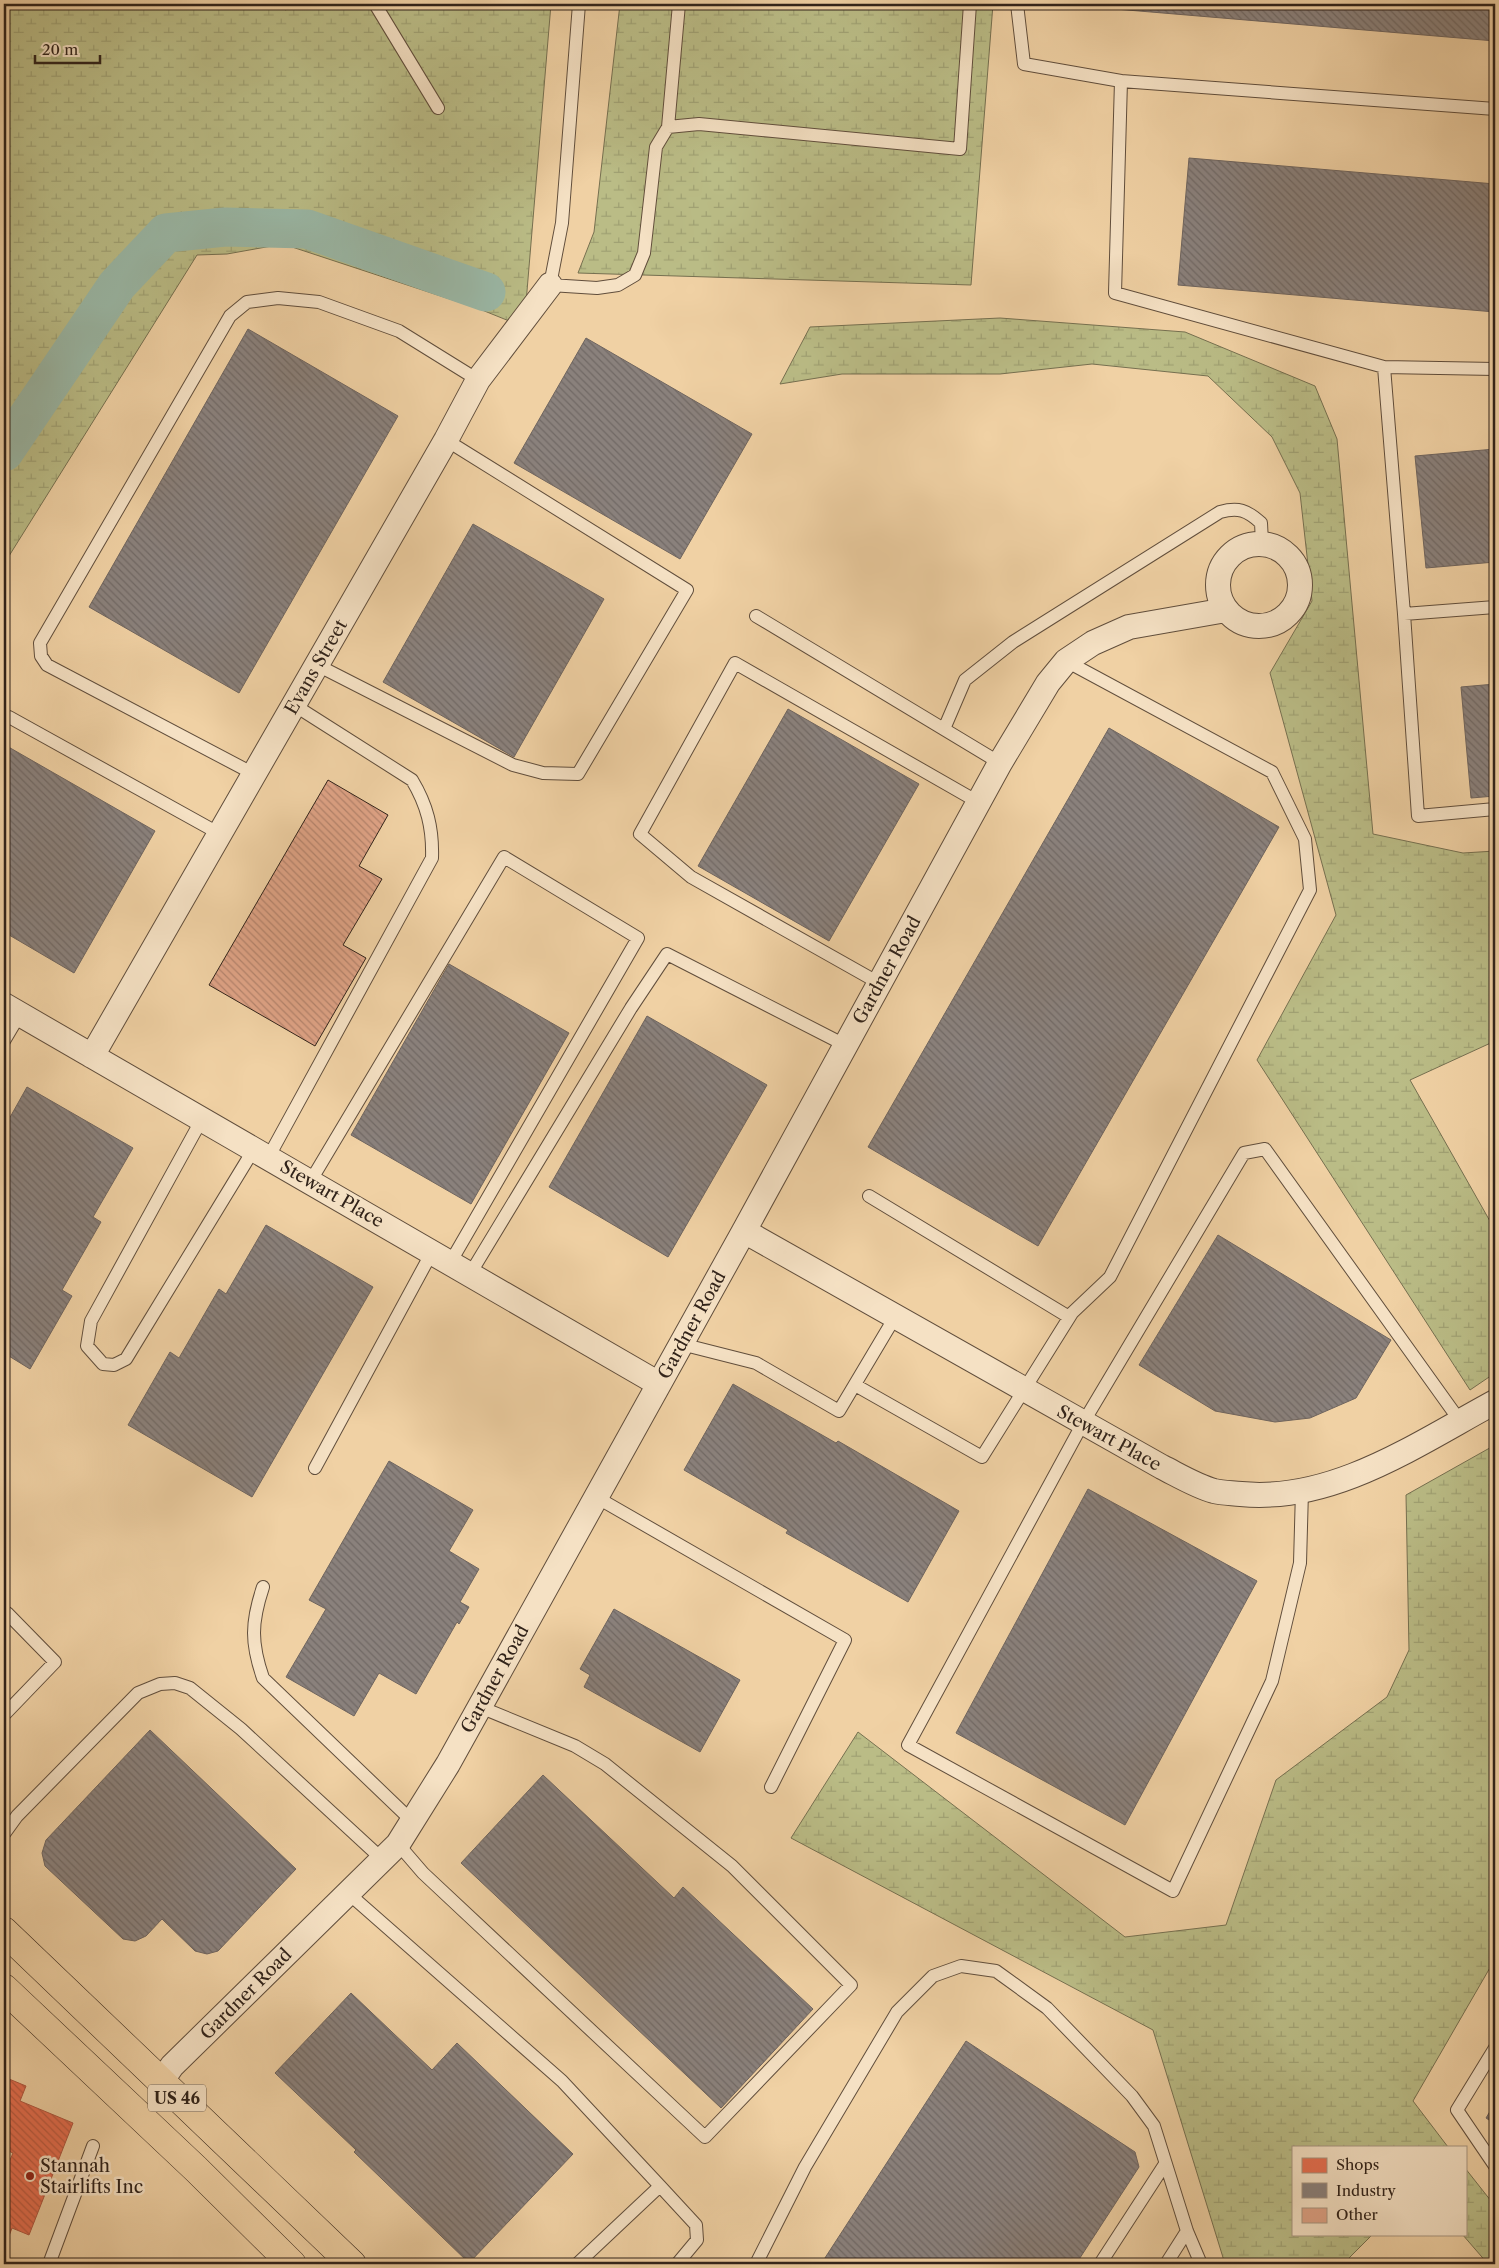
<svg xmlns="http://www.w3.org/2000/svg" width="1499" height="2268" font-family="'Libre Caslon Text',serif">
  <defs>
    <pattern id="wetland-marsh" width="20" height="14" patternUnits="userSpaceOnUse" patternTransform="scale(1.25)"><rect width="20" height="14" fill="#babc86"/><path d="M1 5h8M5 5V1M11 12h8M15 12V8" fill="none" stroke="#a0a173"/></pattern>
    <pattern id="shops-back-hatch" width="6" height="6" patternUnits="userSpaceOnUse" patternTransform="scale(1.25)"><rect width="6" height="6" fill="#e76f51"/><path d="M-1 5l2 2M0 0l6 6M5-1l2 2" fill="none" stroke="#bc5b42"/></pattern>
    <pattern id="industry-back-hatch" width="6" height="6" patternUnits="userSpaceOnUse" patternTransform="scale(1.25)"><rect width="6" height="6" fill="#8a817c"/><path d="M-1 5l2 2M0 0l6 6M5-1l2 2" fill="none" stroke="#716965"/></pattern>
    <pattern id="building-back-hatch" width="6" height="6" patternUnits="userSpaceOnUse" patternTransform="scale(1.25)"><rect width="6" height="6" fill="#dfa386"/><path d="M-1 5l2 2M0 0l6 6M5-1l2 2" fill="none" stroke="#b5846d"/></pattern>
  </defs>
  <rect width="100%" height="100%" fill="#f0d1a4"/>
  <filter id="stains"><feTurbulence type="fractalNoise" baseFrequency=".004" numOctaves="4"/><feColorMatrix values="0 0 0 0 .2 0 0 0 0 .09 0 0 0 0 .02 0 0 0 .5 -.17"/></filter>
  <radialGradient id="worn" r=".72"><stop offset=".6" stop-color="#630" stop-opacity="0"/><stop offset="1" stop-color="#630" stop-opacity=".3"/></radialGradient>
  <path fill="url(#wetland-marsh)" stroke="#767050" d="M4,4H286L285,10L305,4H551L524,327L477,308L283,244L227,254L197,255L4,564Z
    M620,4H993L971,285L578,273L594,232Z
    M1000,318L1185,332L1315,386L1337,439L1373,834L1463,853L1495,851V1041L1410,1080L1495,1230V1373L1470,1390L1257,1060L1336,915L1270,673L1312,601L1300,493L1272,437L1208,376L1092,364L1000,374H842L780,384L810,327Z
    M1495,1445V1959L1413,2101L1448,2147H1293V2234H1373L1343,2264H1225L1153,2030L791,1838L858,1732L1125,1937L1226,1925L1276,1780L1387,1697L1409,1650L1406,1495Z
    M1465,2168L1495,2206V2264H1488L1462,2234H1465Z"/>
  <path fill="url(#shops-back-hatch)" stroke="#b05840" d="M9,2079L26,2086L20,2101L73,2123L29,2235L12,2228L9,2236L4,2234V2174L13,2153L4,2149V2092Z"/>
  <path fill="url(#industry-back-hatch)" stroke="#6f655f" d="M1056,4H1495V41Z
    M1189,158L1495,184V312L1178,285Z
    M248,329L398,416L239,693L89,607Z
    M586,338L752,434L680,559L514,463Z
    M1495,449V562L1426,568L1415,456Z
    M473,524L604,599L514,757L383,682Z
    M1495,684V796L1471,798L1461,687Z
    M788,709L919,784L829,941L698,866Z
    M1109,728L1279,827L1038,1246L868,1147Z
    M5,745L155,831L74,973L4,932Z
    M449,964L569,1033L471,1204L351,1135Z
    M647,1016L767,1085L668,1257L549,1187Z
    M27,1087L133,1148L93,1217L101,1222L62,1290L72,1296L30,1369L4,1353V1128Z
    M266,1225L373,1287L252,1497L128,1425L170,1352L179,1358L219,1289L226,1294Z
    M1218,1235L1391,1340L1356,1398L1310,1418L1275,1422L1215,1411L1139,1365Z
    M733,1384L836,1443L838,1441L959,1511L908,1602L786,1533L788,1530L684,1470Z
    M389,1461L473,1510L449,1551L479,1569L460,1602L469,1607L459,1624L457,1622L416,1694L379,1673L354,1716L286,1677L326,1609L309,1600Z
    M1088,1489L1257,1581L1125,1825L956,1733Z
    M614,1609L740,1680L700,1752L584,1687L590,1675L580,1669Z
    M150,1730L296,1869L218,1951L207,1954L195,1951L162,1919L146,1936L135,1941L123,1939L45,1866L42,1853L46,1840Z
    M543,1775L674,1898L683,1887L813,2009L721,2108L461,1863Z
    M351,1993L432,2070L457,2043L573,2154L469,2263L354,2152L356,2150L275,2073Z
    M966,2041L1135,2152L1139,2167L1076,2264H821Z
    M1495,2103V2124L1486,2118Z"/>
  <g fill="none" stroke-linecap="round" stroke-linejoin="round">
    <path stroke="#9ab7a5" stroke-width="39" d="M4,452L117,285L166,233L225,227L307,229L486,292"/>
  </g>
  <path fill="url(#building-back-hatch)" stroke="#31231a" d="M328,780L388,815L359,866L382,879L343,945L366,958L315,1046L209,985Z"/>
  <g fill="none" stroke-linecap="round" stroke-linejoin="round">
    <defs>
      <path id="lane" d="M375,4L438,108
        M579,4L562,223L550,285L597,288L618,285L635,275L644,253L656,147L668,127L699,124L960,149L970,4
        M1017,4L1024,64L1121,81
        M668,127L679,4
        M1384,367L1115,293L1121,81L1495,109
        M1495,369L1384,367L1404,614L1495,607
        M1404,614L1418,816L1495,809
        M756,616L1000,763
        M317,665L513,765L543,773L578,774L687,590L446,440
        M9,717L220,834
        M944,729L965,680L1013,642L1220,512C1238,507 1247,510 1261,523L1262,543
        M254,774L47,665L41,656L40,643L230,316L247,302L278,298L319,302L399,331L478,380
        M879,983L691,877L640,834L735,663L978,802
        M4,1041L20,1014
        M202,1119L91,1321L87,1346L103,1364L114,1365L126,1359L254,1149
        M268,1158L432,858C433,828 427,805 412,780L294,705
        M310,1182L504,857L638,938L450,1263
        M869,1196L1069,1317
        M470,1274L631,1008L667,954L845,1045
        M681,1344L756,1363L839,1411L895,1317
        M855,1385L982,1457L1072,1313L1110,1277L1310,890L1305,839L1272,772L1066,661
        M315,1468L432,1252
        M1302,1491L1300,1563L1272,1681L1173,1891L908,1745L1083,1423L1244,1153L1265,1149L1460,1421
        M596,1497L845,1640L771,1787
        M263,1587C251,1623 251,1643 263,1678L412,1821
        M4,1616L7,1613L55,1662L4,1715
        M4,1834L17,1816L138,1693L160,1684L175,1683L190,1688L241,1729L382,1859
        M398,1844L423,1873L705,2137L851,1985L732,1866L605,1764L575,1746L480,1707
        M348,1893L562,2081L660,2186L577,2264
        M1495,2048L1457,2110L1495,2166
        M660,2186L696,2225L697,2240L677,2264
        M49,2264L93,2146
        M756,2264L805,2167L897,2012L933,1976L961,1966L996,1971L1047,2008L1132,2096L1154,2126L1187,2231L1201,2264
        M1100,2264L1165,2164
        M1166,2264L1187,2231"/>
      <path id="street" d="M1218 585a41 41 0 1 1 82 0a41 41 0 1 1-82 0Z
        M4,1005L659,1384
        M92,1056L446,440L478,380L550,285
        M744,1231L1162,1467C1178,1475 1196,1486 1214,1491C1222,1493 1232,1493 1241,1494C1333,1503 1417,1444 1495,1402
        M161,2082L172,2066L398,1844L448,1764L744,1231L1000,763L1048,683L1066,661L1093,643L1129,627L1226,610"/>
      <path id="highway" d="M4,1931L352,2264
        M4,1988L196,2169L292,2264"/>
    </defs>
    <use href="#lane" stroke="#614e3c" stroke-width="14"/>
    <use href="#street" stroke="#614e3c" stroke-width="26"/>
    <use href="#highway" stroke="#31231a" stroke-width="29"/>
    <use href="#lane" stroke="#f5e1c4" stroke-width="12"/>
    <use href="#street" stroke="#f5e1c4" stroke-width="24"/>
    <use href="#highway" stroke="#f0d1a4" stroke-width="28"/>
  </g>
  <circle fill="#8f2418" stroke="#f5e1c4" stroke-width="2" cx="30" cy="2176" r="5"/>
  <g text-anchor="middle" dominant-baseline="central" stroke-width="5" stroke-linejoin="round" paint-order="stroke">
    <rect fill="#f5e1c4" stroke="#6c5c4d" stroke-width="1" x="148" y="2084.5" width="58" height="27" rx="4"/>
    <g font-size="16" font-weight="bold" fill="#31231a">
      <text x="177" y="2098">US 46</text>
    </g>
    <g font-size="18" fill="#31231a" stroke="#f5e1c4">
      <text transform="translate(316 667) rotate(-60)">Evans Street</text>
      <text transform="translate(887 970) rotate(-61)">Gardner Road</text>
      <text transform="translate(332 1194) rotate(30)">Stewart Place</text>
      <text transform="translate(692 1325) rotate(-61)">Gardner Road</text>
      <text transform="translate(1109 1438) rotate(29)">Stewart Place</text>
      <text transform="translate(495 1679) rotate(-61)">Gardner Road</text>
      <text transform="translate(246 1994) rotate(-45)">Gardner Road</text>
    </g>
    <g font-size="18" fill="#31231a" stroke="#f5e1c4" text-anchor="start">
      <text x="40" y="2166">Stannah<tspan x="40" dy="21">Stairlifts Inc</tspan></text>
    </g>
  </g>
  <rect width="1499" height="2268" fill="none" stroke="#f0d1a4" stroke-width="20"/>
  <rect x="5" y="5" width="1489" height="2258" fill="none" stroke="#31231a" stroke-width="2.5"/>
  <rect x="10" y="10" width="1479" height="2248" fill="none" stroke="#31231a"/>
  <rect x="1292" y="2146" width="175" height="90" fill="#f5e1c4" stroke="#a79580"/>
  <rect x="1302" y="2158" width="25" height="15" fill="#e76f51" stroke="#a79580"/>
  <text x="1336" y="2170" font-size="15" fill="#31231a">Shops</text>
  <rect x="1302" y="2183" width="25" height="15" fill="#8a817c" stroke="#a79580"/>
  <text x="1336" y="2196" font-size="15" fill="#31231a">Industry</text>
  <rect x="1302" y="2208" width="25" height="15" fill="#dfa386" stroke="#a79580"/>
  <text x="1336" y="2220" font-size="15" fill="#31231a">Other</text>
  <path d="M35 55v8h65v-8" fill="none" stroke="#31231a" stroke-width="2.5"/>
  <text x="42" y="55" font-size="15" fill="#31231a" stroke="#f5e1c4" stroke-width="4" paint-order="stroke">20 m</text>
  <rect width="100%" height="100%" filter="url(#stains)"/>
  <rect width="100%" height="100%" fill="url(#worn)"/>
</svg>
